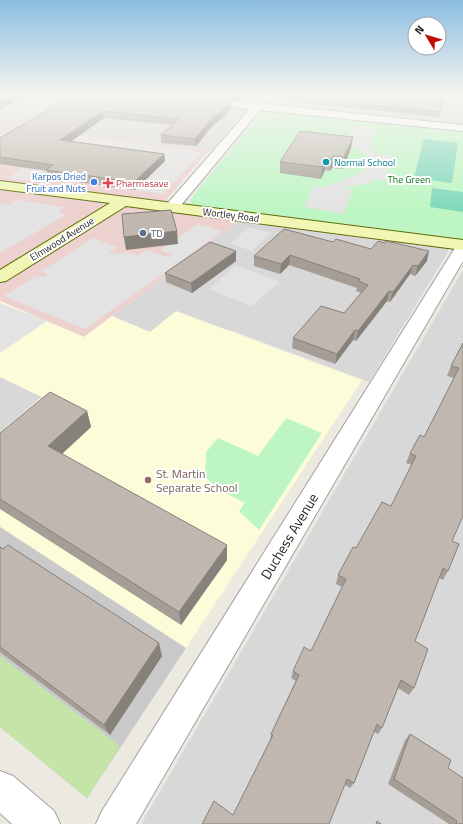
<svg xmlns="http://www.w3.org/2000/svg" width="463" height="824" font-family="'Titillium Web',sans-serif">
  <rect width="100%" height="100%" fill="#ece9e0"/>
  <path fill="#d9d8d8" d="M0,95H120L249,109L211,151L0,125Z
    M159,95H258L250,103Z
    M274,95H463V126L268,106L266,104Z
    M239,221L382,241L384,238L434,243L448,248V252L369,382L230,330L150,332L112,316Z
    M463,270V824H141Z
    M0,377L42,397L0,432Z"/>
  <path fill="#edd1cf" d="M0,125L208,151L158,209L239,221L84,337L0,301Z"/>
  <path fill="#fcfdd8" d="M0,301L84,337L112,316L150,332L176,311L362,380L186,648L0,527V432L42,397L0,377Z"/>
  <path fill="#c9c9c9" d="M0,527L186,648L87,798L0,727Z"/>
  <path fill="#c4e5a7" d="M0,656L120,746L87,798L0,727Z"/>
  <path fill="#bdf6c3" d="M265,110L463,130V240L193,205L190,203L191,199L262,111Z
    M286,418L322,433L259,530L239,511L245,503L214,487L205,476L206,452L218,438L258,456Z"/>
  <path fill="#80d9ba" d="M424,139L458,143L452,183L414,178Z
    M432,188L463,192V212L430,207Z"/>
  <path fill="#e3e3e3" d="M255,115L256,117L199,187L191,190Z
    M354,125L375,128L369,147L377,154L393,156L385,181L373,179L371,183L347,187L346,189L353,190L344,214L304,207L313,186L324,187L363,172L368,156L347,141Z
    M71,135L202,152L163,194L135,190L164,161L48,178L42,182L8,178Z
    M16,200L63,207L59,212L66,215L0,253V203L9,205Z
    M198,224L223,231L85,329L4,296L36,276L44,277L47,275L42,271L93,238L117,247L108,254L132,253L137,256L148,250L169,258L172,255L160,250Z
    M248,227L271,233L252,251L230,244Z
    M236,265L244,268L280,282L251,306L209,289Z
    M0,303L47,321L0,353Z"/>
  <g fill="none" stroke-linecap="round" stroke-linejoin="round">
    <defs>
      <path id="street" d="M264,96L269,99L265,104L463,125V131L260,110L177,210L172,211L167,210L165,207L167,204L250,109L202,104L198,103L197,101L198,99L255,103L261,97Z
        M463,243V261L136,824H96L102,811L455,248L457,245Z
        M0,771L13,776L54,811L60,824H12L0,813Z"/>
      <path id="secondary" d="M0,181L463,240V250L126,206L6,281L0,282V270L110,203L0,189Z"/>
    </defs>
    <use href="#street" stroke="#a2a2a2" stroke-width="2"/>
    <use href="#secondary" stroke="#5d6b08" stroke-width="2"/>
    <use href="#street" fill="#fff" fill-rule="evenodd"/>
    <use href="#secondary" fill="#f1f6b4" fill-rule="evenodd"/>
  </g>
  <path fill="#a59e97" d="M73,95L231,109L223,118L213,125L196,146L161,143V135L172,125L104,118L70,141L164,154L165,161L135,190L48,178L47,171L0,164V138Z
    M178,95H244L238,101Z
    M293,97L441,112L440,117L293,102Z
    M351,148L343,169L332,168L330,171L325,170L321,179L280,173V162Z
    M333,242L371,249L427,261L415,276L410,274L390,302L387,301L356,341L353,340L335,364L292,348L293,338L344,313L361,293L356,291L357,288L289,265L280,274L254,266V256Z
    M236,261L192,293L166,282L165,273Z
    M463,343L452,541L448,571L443,580L439,578L415,641L414,688L409,695L398,688L382,728L378,734L374,732L354,783L350,788L344,784L233,815L270,740L271,734L296,681L291,678L293,671L311,651L342,587L336,584L338,575L356,548L391,506L412,465L406,463L410,453L424,437L454,378L447,376L451,366Z
    M87,411L91,427L62,454L227,560L181,625L0,509V433Z
    M0,547L162,656L110,735L0,652Z
    M410,734L448,768L463,824H449L388,784L405,740Z"/>
  <path fill="#86817b" d="M13,95H27L0,109V101Z
    M238,95H244L238,101Z
    M231,102V109L223,118L213,125L196,146L195,139L213,117Z
    M103,111L104,118L62,148L60,140Z
    M353,137L351,148L343,169L344,157Z
    M164,154L165,161L135,190L134,182Z
    M333,156L332,168L330,171L332,159Z
    M327,158L325,170L321,179L322,167Z
    M177,231L178,244L126,250L124,237Z
    M236,251V261L192,293L191,283Z
    M429,251L427,261L415,276L418,266Z
    M290,255L289,265L280,274L281,264Z
    M413,265L410,274L390,302L393,292Z
    M389,291L387,301L356,341L358,331Z
    M355,330L353,340L335,364L337,354Z
    M87,411L91,427L53,462L48,446Z
    M227,545V560L181,625L179,612Z
    M159,643L162,656L110,735L104,725Z"/>
  <path fill="#c0b8b0" stroke="#86817b" d="M0,95H13L0,101Z
    M73,95H158L231,102L222,111L213,117L195,139L161,135L179,119L103,111L60,140L164,154L134,182L46,170L53,165L0,157V138Z
    M294,95H444L441,112L293,97Z
    M300,131L353,137L344,157L333,156L332,159L327,158L322,167L280,162Z
    M171,210L177,231L124,237L122,214Z
    M284,229L333,242L336,239L371,249L378,241L385,243L386,241L429,251L418,266L413,265L393,292L389,291L358,331L355,330L337,354L293,338L321,306L344,313L368,285L358,281L360,279L290,255L281,264L254,256Z
    M210,242L236,251L191,283L165,273Z
    M463,343V516L452,541L459,544L448,571L443,568L415,641L428,649L414,688L401,680L382,728L377,724L354,783L347,779L329,824H202L214,801L233,815L273,735L271,734L299,675L293,671L304,647L311,651L346,579L338,575L353,547L356,548L382,502L391,506L416,456L410,453L420,435L424,437L459,368L451,366Z
    M50,392L87,411L48,446L227,545L179,612L0,499V433Z
    M8,545L159,643L104,725L0,647V547L3,549Z
    M410,734L451,760L448,768L463,778V824H456L457,821L394,779Z
    M377,821L381,824H376Z"/>
  <linearGradient id="sky" x2="0" y2="1"><stop stop-color="#8cbde2"/><stop offset="0.45" stop-color="#f6f5f1"/><stop offset="1" stop-color="#f6f5f1" stop-opacity="0"/></linearGradient>
  <rect width="463" height="210" fill="url(#sky)"/>
  <circle fill="#0f9aa8" stroke="#fff" stroke-width="1.5" cx="326" cy="162" r="4"/>
  <circle fill="#3f7fe0" stroke="#fff" stroke-width="1.5" cx="94" cy="182" r="4"/>
  <path fill="#e0444e" stroke="#fff" stroke-width="1.5" d="M106 177h4v4h4v4h-4v4h-4v-4h-4v-4h4z"/>
  <circle fill="#5c6f8a" stroke="#fff" stroke-width="1.5" cx="143" cy="233" r="4"/>
  <circle fill="#8d6e63" stroke="#fff" stroke-width="1.5" cx="148" cy="480" r="4"/>
  <g text-anchor="middle" dominant-baseline="central" stroke-width="4" stroke-linejoin="round" paint-order="stroke">
    <g font-size="10" fill="#0d838f" stroke="#fff" text-anchor="start">
      <text x="334" y="162">Normal School</text>
    </g>
    <g font-size="10" fill="#366cbe" stroke="#fff" text-anchor="end">
      <text x="86" y="176">Karpos Dried<tspan x="86" dy="12">Fruit and Nuts</tspan></text>
    </g>
    <g font-size="10" fill="#0f721a" stroke="#fff">
      <text x="409" y="179">The Green</text>
    </g>
    <g font-size="10" fill="#be3a42" stroke="#fff" text-anchor="start">
      <text x="116" y="183">Pharmasave</text>
    </g>
    <g font-size="10" fill="#1b1b1b" stroke="#fff">
      <text transform="translate(231 215) rotate(7)">Wortley Road</text>
      <text transform="translate(62 239) rotate(-32)">Elmwood Avenue</text>
    </g>
    <g font-size="10" fill="#4e5e75" stroke="#fff" text-anchor="start">
      <text x="151" y="233">TD</text>
    </g>
    <g font-size="12" fill="#785e54" stroke="#fff" text-anchor="start">
      <text x="156" y="473">St. Martin<tspan x="156" dy="14">Separate School</tspan></text>
    </g>
    <g font-size="14" fill="#1b1b1b" stroke="#fff">
      <text transform="translate(289 536) rotate(-59)">Duchess Avenue</text>
    </g>
  </g>
  <g transform="translate(427 36) rotate(308)"><circle r="19" fill="#ffffff" stroke="#a4a4a4"/>
  <path d="M0-3L7 15L0 10L-7 15Z" fill="#be0d07"/>
  <text y="-6" font-size="11" font-weight="bold" text-anchor="middle" fill="#1b1b1b">N</text>
  </g>
</svg>
